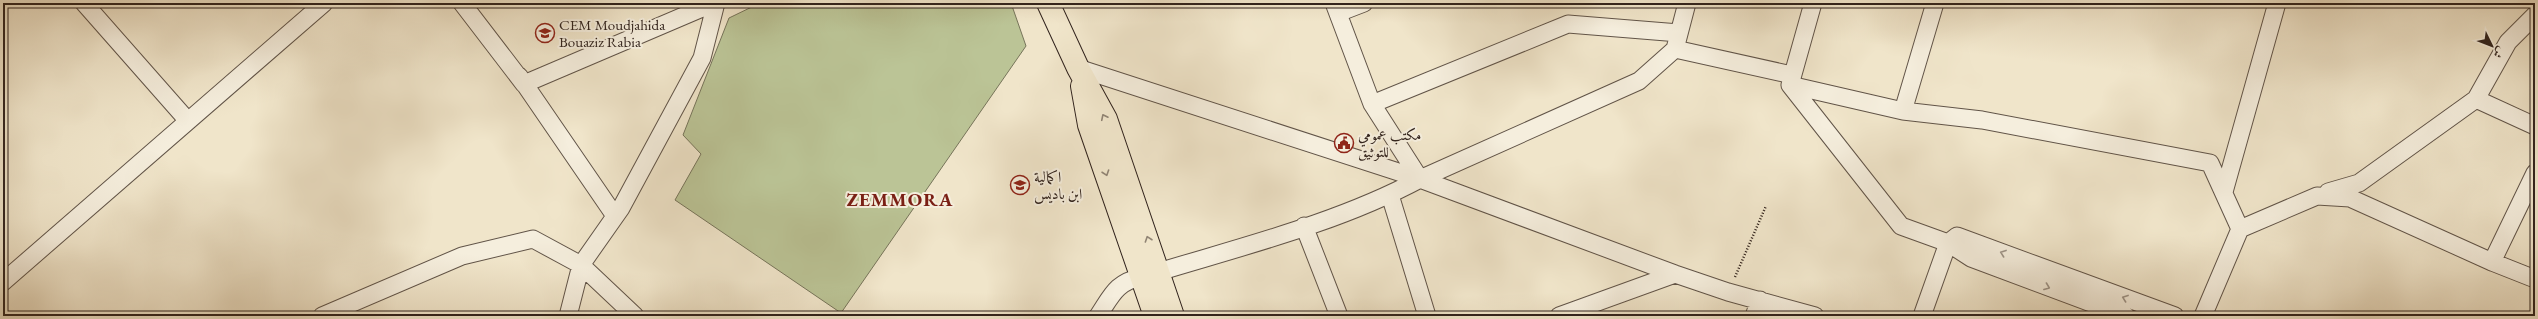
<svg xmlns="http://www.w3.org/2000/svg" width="2538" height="319" font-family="'EB Garamond',Amiri,serif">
  <rect width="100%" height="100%" fill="#f0e5ca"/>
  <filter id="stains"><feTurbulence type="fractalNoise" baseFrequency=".005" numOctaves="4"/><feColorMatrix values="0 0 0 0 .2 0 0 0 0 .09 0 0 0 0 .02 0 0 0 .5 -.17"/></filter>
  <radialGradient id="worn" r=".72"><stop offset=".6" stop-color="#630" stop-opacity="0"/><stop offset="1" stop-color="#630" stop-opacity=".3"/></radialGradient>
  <path fill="#bbc496" stroke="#76745a" d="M760,3H1011L1026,46L841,313L675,200L701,154L683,135L729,18Z"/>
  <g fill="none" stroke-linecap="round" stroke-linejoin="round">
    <defs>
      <path id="minor" d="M84,3L188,121
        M462,3L524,84L714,3
        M1334,3L1372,104L1420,179L1639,81L1675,49L1687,3
        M1813,3L1790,85L1901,226L1948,243L1922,316
        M1338,13L1364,3
        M1675,49L1792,75
        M1078,68L1420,179L1675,274L1728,292L1815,316
        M519,76L615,216
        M1790,85L1903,111L1935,3
        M2476,99L2535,126
        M1372,104L1568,24L1679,33
        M1903,111L1982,120L2210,163L2240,229
        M2535,173L2492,262L2535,279
        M2224,192L2277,3
        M2328,192L2359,183L2476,99L2508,42L2535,15
        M1390,195L1427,316
        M1304,226L1339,316
        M3,282L324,3
        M322,316L462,256L533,239L581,265L635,316
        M568,316L581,265L621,208L702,58L716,3
        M1098,316C1112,295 1116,282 1142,277C1235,248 1334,225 1420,179
        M1559,316L1675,274
        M1754,316L1760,300
        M2126,316L1971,258L1948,243L1957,236L2175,316
        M2203,316L2240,229L2317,196L2350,198L2492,262"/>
      <path id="major" d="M1048,3L1078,68L1106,119L1173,316
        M1082,86L1089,125L1155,316"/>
    </defs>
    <use href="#minor" stroke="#615448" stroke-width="19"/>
    <use href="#major" stroke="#31231d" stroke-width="24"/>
    <path stroke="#31231d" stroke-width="2.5" stroke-dasharray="1 2" stroke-linecap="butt" d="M1735,277L1766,206"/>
    <use href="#minor" stroke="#f5eedd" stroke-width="17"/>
    <use href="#major" stroke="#f0e5ca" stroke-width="22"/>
  </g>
  <defs><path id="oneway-chevron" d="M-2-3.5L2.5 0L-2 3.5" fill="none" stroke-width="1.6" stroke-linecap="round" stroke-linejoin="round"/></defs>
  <g stroke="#908474">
    <use href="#oneway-chevron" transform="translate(1104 117) rotate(-116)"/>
    <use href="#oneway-chevron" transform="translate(1106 173) rotate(71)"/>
    <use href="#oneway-chevron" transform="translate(1148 239) rotate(-109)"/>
  </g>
  <g stroke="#9d9387">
    <use href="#oneway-chevron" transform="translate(2003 253) rotate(-160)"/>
    <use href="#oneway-chevron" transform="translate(2047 287) rotate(21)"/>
    <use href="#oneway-chevron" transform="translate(2125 298) rotate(-160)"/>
  </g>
  <defs>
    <symbol id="school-ring" viewBox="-11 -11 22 22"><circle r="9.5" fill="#f5eedd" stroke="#8f2418" stroke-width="1.5"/><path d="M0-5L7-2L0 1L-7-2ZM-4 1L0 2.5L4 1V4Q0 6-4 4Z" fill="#8f2418"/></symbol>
    <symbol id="civic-ring" viewBox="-11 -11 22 22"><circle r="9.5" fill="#f5eedd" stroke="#8f2418" stroke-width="1.5"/><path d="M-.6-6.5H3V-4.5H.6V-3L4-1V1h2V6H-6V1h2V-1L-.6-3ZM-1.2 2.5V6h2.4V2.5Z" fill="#8f2418"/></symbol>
  </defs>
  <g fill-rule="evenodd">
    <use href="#school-ring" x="534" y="22" width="22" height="22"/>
    <use href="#civic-ring" x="1333" y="132" width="22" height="22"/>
    <use href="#school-ring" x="1009" y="174" width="22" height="22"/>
  </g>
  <g text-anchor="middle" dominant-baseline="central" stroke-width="4" stroke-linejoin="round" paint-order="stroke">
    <g font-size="15" fill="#31231d" stroke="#f5eedd" text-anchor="start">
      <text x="559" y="24">CEM Moudjahida<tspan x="559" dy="17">Bouaziz Rabia</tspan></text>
      <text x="1358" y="134">مكتب عمومي<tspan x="1358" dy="17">للتوثيق</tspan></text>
      <text x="1034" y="176">اكمالية<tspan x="1034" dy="17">ابن باديس</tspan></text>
    </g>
    <g font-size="19" font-weight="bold" letter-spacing="1" fill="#7a1f14" stroke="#f5eedd">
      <text x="900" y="199">ZEMMORA</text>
    </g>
  </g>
  <rect width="2538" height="319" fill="none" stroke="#f0e5ca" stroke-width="16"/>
  <rect x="4" y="4" width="2530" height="311" fill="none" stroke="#31231d" stroke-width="2"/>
  <rect x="8" y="8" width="2522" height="303" fill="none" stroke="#31231d"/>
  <g transform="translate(2492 46) rotate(133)" stroke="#f5eedd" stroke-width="3" paint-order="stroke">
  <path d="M0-3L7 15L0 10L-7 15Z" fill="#31231d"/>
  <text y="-6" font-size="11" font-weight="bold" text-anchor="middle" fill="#31231d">ش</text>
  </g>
  <rect width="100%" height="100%" filter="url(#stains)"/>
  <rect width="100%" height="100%" fill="url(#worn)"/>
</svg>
